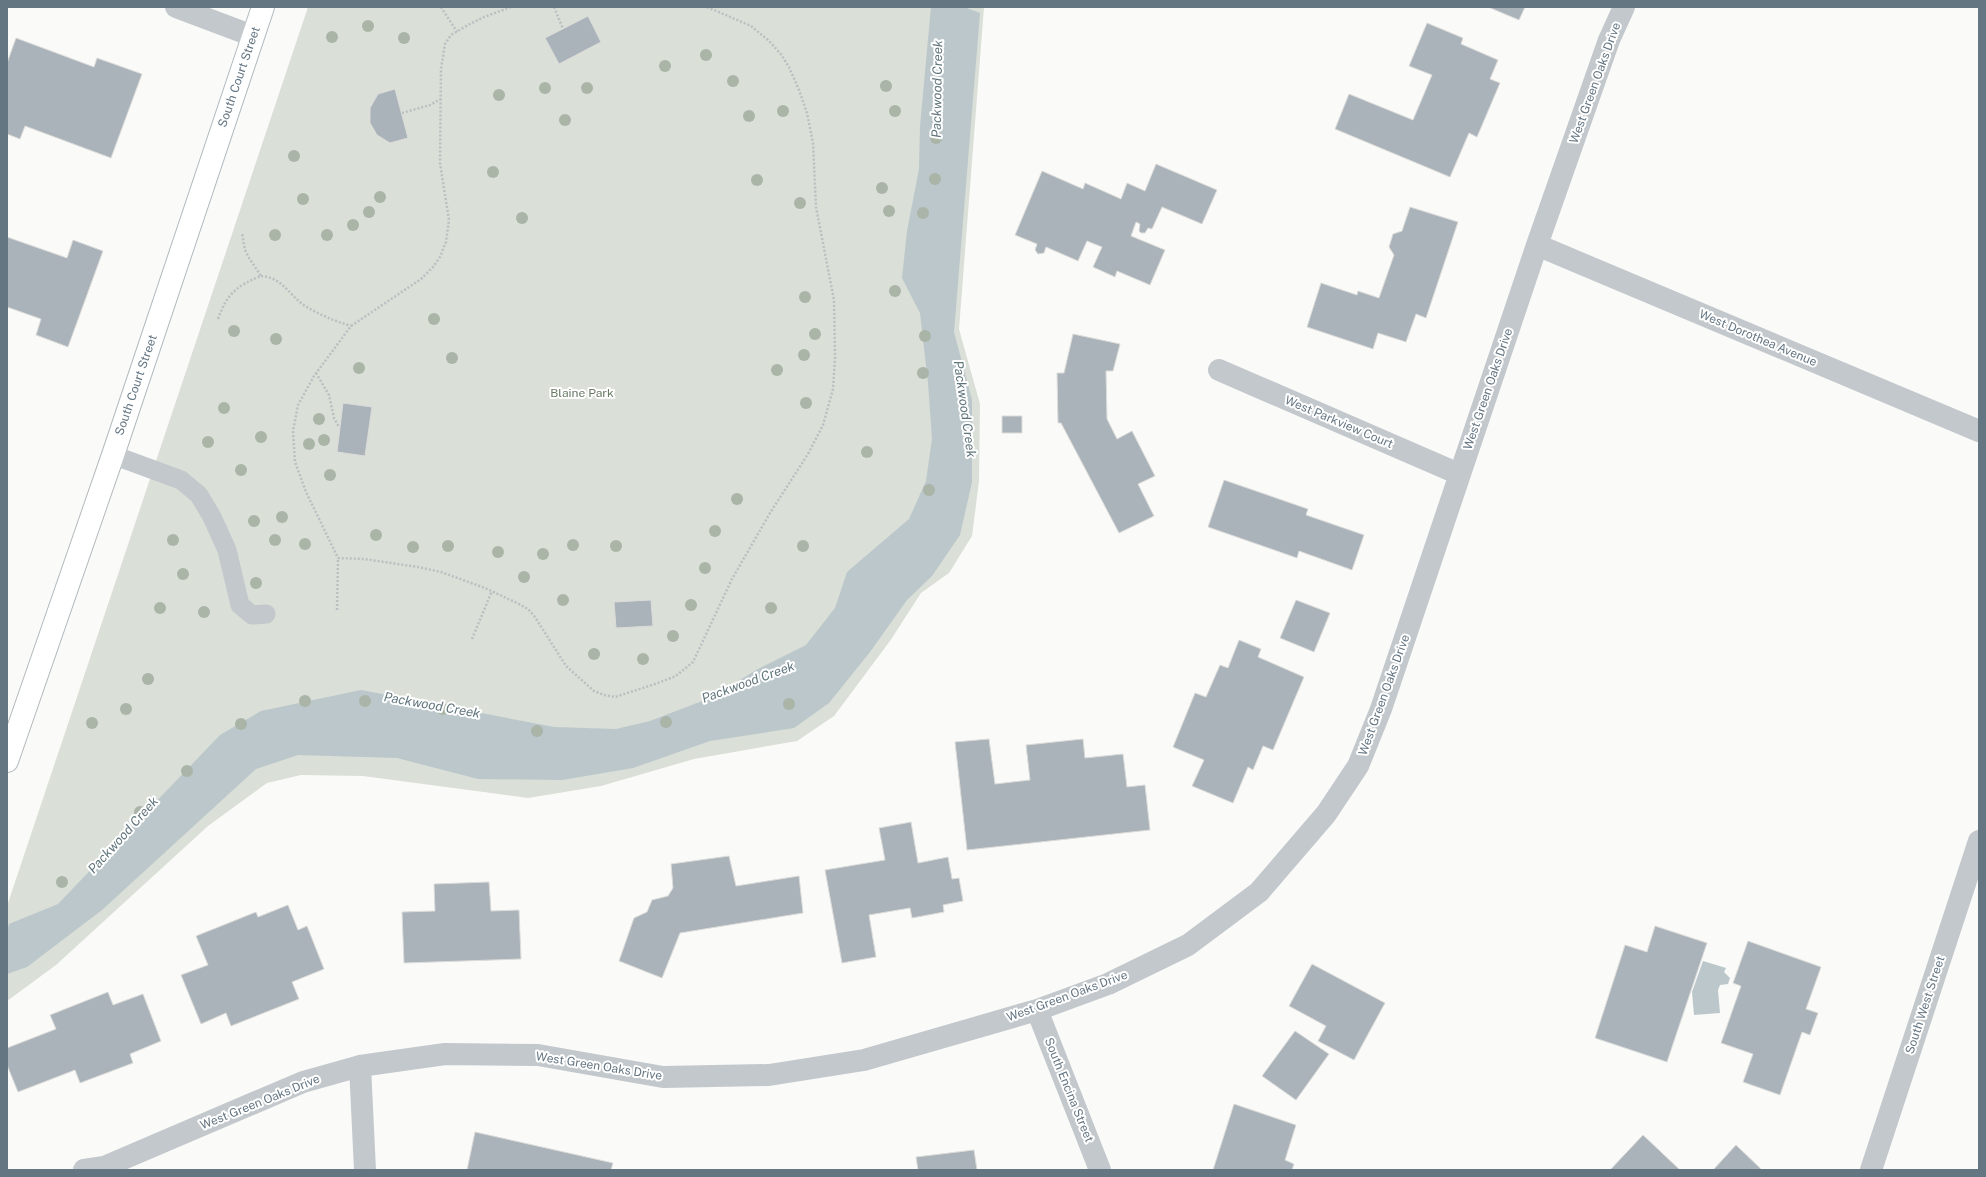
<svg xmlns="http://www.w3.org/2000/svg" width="1986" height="1177" font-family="'Public Sans',sans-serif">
  <rect width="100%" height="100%" fill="#fafaf8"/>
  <path fill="#dadfd7" d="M308,7H984L959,329L980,404L979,481L972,536L949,573L921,593L890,641L834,716L797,741L694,759L601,786L528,798L363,776L301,775L267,783L208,826L56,965L7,1001V906Z"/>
  <path fill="#bbc7cb" d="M931,7H964L980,13L954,332L972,400V482L960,535L932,576L907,600L870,652L829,703L794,728L710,741L633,768L562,780L478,779L397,758L298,755L256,769L102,910L27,967L7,974V931L9,924L58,904L220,735L261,711L361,690L554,727L616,729L650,721L710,698L758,669L806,645L835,608L847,572L909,519L926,481L932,439L928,383L920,313L902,278L907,231L919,169L920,126Z
    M1703,961L1726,968L1724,972L1730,978L1728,984L1720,985L1718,990L1720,1013L1694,1015L1692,992Z"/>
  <path fill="#aab3b9" stroke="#dcdcda" d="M1488,7H1525L1519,20Z
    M588,16L601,42L559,64L545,38Z
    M1427,23L1463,38L1461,44L1498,60L1490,79L1500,83L1477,137L1469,133L1450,177L1335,129L1349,94L1413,120L1432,75L1409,66Z
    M16,38L94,67L97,58L142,74L111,158L25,126L20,139L7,134V63Z
    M395,89L408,138L390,143L377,135L370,123V108L378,94Z
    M1156,164L1217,190L1202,224L1162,207L1152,229L1148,228L1145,233H1141L1139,231L1140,224L1136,222L1131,236L1165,250L1150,285L1117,271L1115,277L1093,267L1102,247L1087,241L1078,261L1046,247L1044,253L1038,254L1035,250L1037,244L1015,235L1042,171L1083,189L1085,183L1121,199L1127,183L1145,191Z
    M1410,207L1458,222L1426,318L1416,314L1406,342L1378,333L1373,349L1307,327L1321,283L1357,295L1358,291L1379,298L1394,255L1389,247L1393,234L1402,231Z
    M7,237L67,258L73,240L103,251L68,347L36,335L41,319L7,307Z
    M1073,334L1120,344L1113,371H1106L1107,419L1117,439L1132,431L1155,476L1138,484L1154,516L1119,533L1061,423H1058L1057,373H1064Z
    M343,403L372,407L365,456L337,452Z
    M1002,416H1022V433H1002Z
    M1224,480L1308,509L1306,515L1364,535L1352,570L1299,551L1297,558L1208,527Z
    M651,600L653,626L616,628L614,602Z
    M1296,600L1330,613L1314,652L1280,638Z
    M1239,640L1261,649L1258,657L1304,677L1273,750L1263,746L1253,770L1248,767L1233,803L1192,786L1204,760L1173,747L1195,693L1206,697L1220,665L1228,668Z
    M989,739L995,784L1030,780L1026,745L1083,739L1085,758L1123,754L1127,787L1145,785L1150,830L967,850L955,742Z
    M911,822L918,863L948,857L952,879L959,878L963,901L943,905L944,912L912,918L910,908L869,915L876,957L842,963L825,870L885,860L879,828Z
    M729,856L736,886L799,876L803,913L680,933L662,978L619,961L634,918L647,912L652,900L668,896L673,888L671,864Z
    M489,882L491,911L519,910L521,959L404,963L402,912L435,911L434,884Z
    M288,905L298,930L307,926L324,969L292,982L299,999L231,1026L226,1013L201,1024L181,975L208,965L196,936L256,912L258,917Z
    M1655,926L1707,943L1667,1062L1595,1038L1625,945L1647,952Z
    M1748,941L1821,967L1806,1009L1818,1013L1810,1035L1802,1032L1780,1095L1743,1082L1753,1054L1721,1043L1741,986L1733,983Z
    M1312,964L1385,1003L1354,1060L1318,1041L1326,1026L1289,1006Z
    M108,992L113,1005L143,994L161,1041L130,1054L133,1063L80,1083L75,1070L18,1092L7,1065V1048L56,1029L50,1015Z
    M1295,1031L1329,1054L1296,1100L1262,1076Z
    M1234,1104L1296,1125L1285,1160L1294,1164L1292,1170H1213Z
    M475,1132L613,1163L611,1170H467Z
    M1643,1135L1680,1170H1610Z
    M1736,1145L1762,1170H1713Z
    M974,1150L977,1170H918L916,1157Z"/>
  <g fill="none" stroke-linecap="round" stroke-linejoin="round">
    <defs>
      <path id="secondary" d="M7,761L113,455L263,7"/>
    </defs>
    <use href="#secondary" stroke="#b3babf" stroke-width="24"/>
    <path stroke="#bbbfc2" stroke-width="2.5" stroke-dasharray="2 2" stroke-linecap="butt" d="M441,7L457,32
      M511,7L484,17L468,25L451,35L445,44L441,69L440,163L449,220L446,242L440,257L433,267L421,279L351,326L314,376L298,405L293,431L295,462L306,492L338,558L364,559L418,567L441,572L485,588L517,603L528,609L535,617L566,666L594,691L604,695L615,697L655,684L676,676L693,662L732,579L770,513L808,454L823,425L833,389L835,358L834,300L816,207L813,143L807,113L799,90L789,67L780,53L768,40L751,26L707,7
      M554,7L563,29
      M402,113L430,105L441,99
      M261,276C282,277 290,296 305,306C320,315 335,321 351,326
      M218,319C227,294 236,286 261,276L249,258L245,250L242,233
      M316,373L329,395L334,418L339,427
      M337,610L338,558
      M472,639L492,591"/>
    <path stroke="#c3c8cc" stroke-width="19" d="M113,455L181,480L199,495L212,517L227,550L240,605L252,615L266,614"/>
    <path stroke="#c3c8cc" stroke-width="22" d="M176,7L253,36
      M1537,245L1979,431
      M1219,370L1459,474
      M1037,1010L1100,1170
      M360,1066L365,1170
      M84,1170L104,1167L303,1082L360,1066L445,1054L538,1055L663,1077L769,1075L864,1060L1037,1010L1108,984L1188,945L1259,892L1326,814L1358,766L1381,709L1537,245L1609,40L1624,7
      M1871,1170L1979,841"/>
    <use href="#secondary" stroke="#fff" stroke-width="22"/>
  </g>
  <g fill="#aab4a7">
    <circle cx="368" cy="26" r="6"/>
    <circle cx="332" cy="37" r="6"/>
    <circle cx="404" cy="38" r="6"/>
    <circle cx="706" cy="55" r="6"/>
    <circle cx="665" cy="66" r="6"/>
    <circle cx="733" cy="81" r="6"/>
    <circle cx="886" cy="86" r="6"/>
    <circle cx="545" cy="88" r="6"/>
    <circle cx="587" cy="88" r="6"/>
    <circle cx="499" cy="95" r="6"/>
    <circle cx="783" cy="111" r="6"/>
    <circle cx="895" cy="111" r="6"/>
    <circle cx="749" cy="116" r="6"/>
    <circle cx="565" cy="120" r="6"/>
    <circle cx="936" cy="138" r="6"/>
    <circle cx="294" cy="156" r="6"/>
    <circle cx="493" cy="172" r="6"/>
    <circle cx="935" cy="179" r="6"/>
    <circle cx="757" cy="180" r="6"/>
    <circle cx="882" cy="188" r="6"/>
    <circle cx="380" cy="197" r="6"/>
    <circle cx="303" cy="199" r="6"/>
    <circle cx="800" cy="203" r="6"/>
    <circle cx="889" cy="211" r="6"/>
    <circle cx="369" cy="212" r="6"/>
    <circle cx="923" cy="213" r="6"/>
    <circle cx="522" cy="218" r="6"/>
    <circle cx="353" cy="225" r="6"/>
    <circle cx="275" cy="235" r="6"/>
    <circle cx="327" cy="235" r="6"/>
    <circle cx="895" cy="291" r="6"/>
    <circle cx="805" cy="297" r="6"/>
    <circle cx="434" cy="319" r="6"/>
    <circle cx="234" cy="331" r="6"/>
    <circle cx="815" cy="334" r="6"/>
    <circle cx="925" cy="336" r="6"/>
    <circle cx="276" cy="339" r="6"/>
    <circle cx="804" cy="355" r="6"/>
    <circle cx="452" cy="358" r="6"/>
    <circle cx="359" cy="368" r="6"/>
    <circle cx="777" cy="370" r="6"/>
    <circle cx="923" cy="373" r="6"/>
    <circle cx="806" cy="403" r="6"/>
    <circle cx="224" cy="408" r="6"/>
    <circle cx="319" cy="419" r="6"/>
    <circle cx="261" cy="437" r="6"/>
    <circle cx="324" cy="440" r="6"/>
    <circle cx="208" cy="442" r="6"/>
    <circle cx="309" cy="444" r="6"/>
    <circle cx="867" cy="452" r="6"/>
    <circle cx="241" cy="470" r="6"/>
    <circle cx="330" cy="475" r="6"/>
    <circle cx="929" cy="490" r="6"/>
    <circle cx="737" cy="499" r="6"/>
    <circle cx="282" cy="517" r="6"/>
    <circle cx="254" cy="521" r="6"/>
    <circle cx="715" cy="531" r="6"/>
    <circle cx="376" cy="535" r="6"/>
    <circle cx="173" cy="540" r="6"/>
    <circle cx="275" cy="540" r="6"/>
    <circle cx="305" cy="544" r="6"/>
    <circle cx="573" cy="545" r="6"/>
    <circle cx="448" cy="546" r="6"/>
    <circle cx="616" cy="546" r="6"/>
    <circle cx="803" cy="546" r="6"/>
    <circle cx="413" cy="547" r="6"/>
    <circle cx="498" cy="552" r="6"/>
    <circle cx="543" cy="554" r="6"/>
    <circle cx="705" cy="568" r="6"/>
    <circle cx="183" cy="574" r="6"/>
    <circle cx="524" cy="577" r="6"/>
    <circle cx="256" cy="583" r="6"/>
    <circle cx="563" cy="600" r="6"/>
    <circle cx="691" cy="605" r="6"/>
    <circle cx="160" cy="608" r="6"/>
    <circle cx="771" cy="608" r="6"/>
    <circle cx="204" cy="612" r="6"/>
    <circle cx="673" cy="636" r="6"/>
    <circle cx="594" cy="654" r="6"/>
    <circle cx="643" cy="659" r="6"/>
    <circle cx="148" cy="679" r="6"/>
    <circle cx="305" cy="701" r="6"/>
    <circle cx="365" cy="701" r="6"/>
    <circle cx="789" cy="704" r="6"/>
    <circle cx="126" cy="709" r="6"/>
    <circle cx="443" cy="709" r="6"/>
    <circle cx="666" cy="722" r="6"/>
    <circle cx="92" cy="723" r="6"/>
    <circle cx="241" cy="724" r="6"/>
    <circle cx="537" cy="731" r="6"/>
    <circle cx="187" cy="771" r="6"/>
    <circle cx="140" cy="812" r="6"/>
    <circle cx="62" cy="882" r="6"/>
  </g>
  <g text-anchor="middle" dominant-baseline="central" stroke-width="4" stroke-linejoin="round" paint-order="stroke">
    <g font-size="12" fill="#657683" stroke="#fff">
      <text transform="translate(239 77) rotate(-71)">South Court Street</text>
      <text transform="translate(1595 83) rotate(-70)">West Green Oaks Drive</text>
      <text transform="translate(1758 338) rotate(23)">West Dorothea Avenue</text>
      <text transform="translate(136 385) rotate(-71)">South Court Street</text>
      <text transform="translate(1488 389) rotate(-71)">West Green Oaks Drive</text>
      <text transform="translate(1339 422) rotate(23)">West Parkview Court</text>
      <text transform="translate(1384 695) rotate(-70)">West Green Oaks Drive</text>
      <text transform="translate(1067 996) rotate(-20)">West Green Oaks Drive</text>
      <text transform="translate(1925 1005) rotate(-72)">South West Street</text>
      <text transform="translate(599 1066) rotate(9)">West Green Oaks Drive</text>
      <text transform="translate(1069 1090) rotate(68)">South Encina Street</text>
      <text transform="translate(260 1102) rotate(-22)">West Green Oaks Drive</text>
    </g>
    <g font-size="12" fill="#687a64" stroke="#fff">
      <text x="582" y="393">Blaine Park</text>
    </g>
    <g font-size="13" font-style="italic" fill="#60757c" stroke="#fff">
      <text transform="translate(937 89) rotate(-89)">Packwood Creek</text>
      <text transform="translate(965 409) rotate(82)">Packwood Creek</text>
      <text transform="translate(748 682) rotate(-20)">Packwood Creek</text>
      <text transform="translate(432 705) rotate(10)">Packwood Creek</text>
      <text transform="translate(123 835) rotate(-48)">Packwood Creek</text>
    </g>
  </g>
  <rect width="1986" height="1177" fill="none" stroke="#657683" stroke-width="16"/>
</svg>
